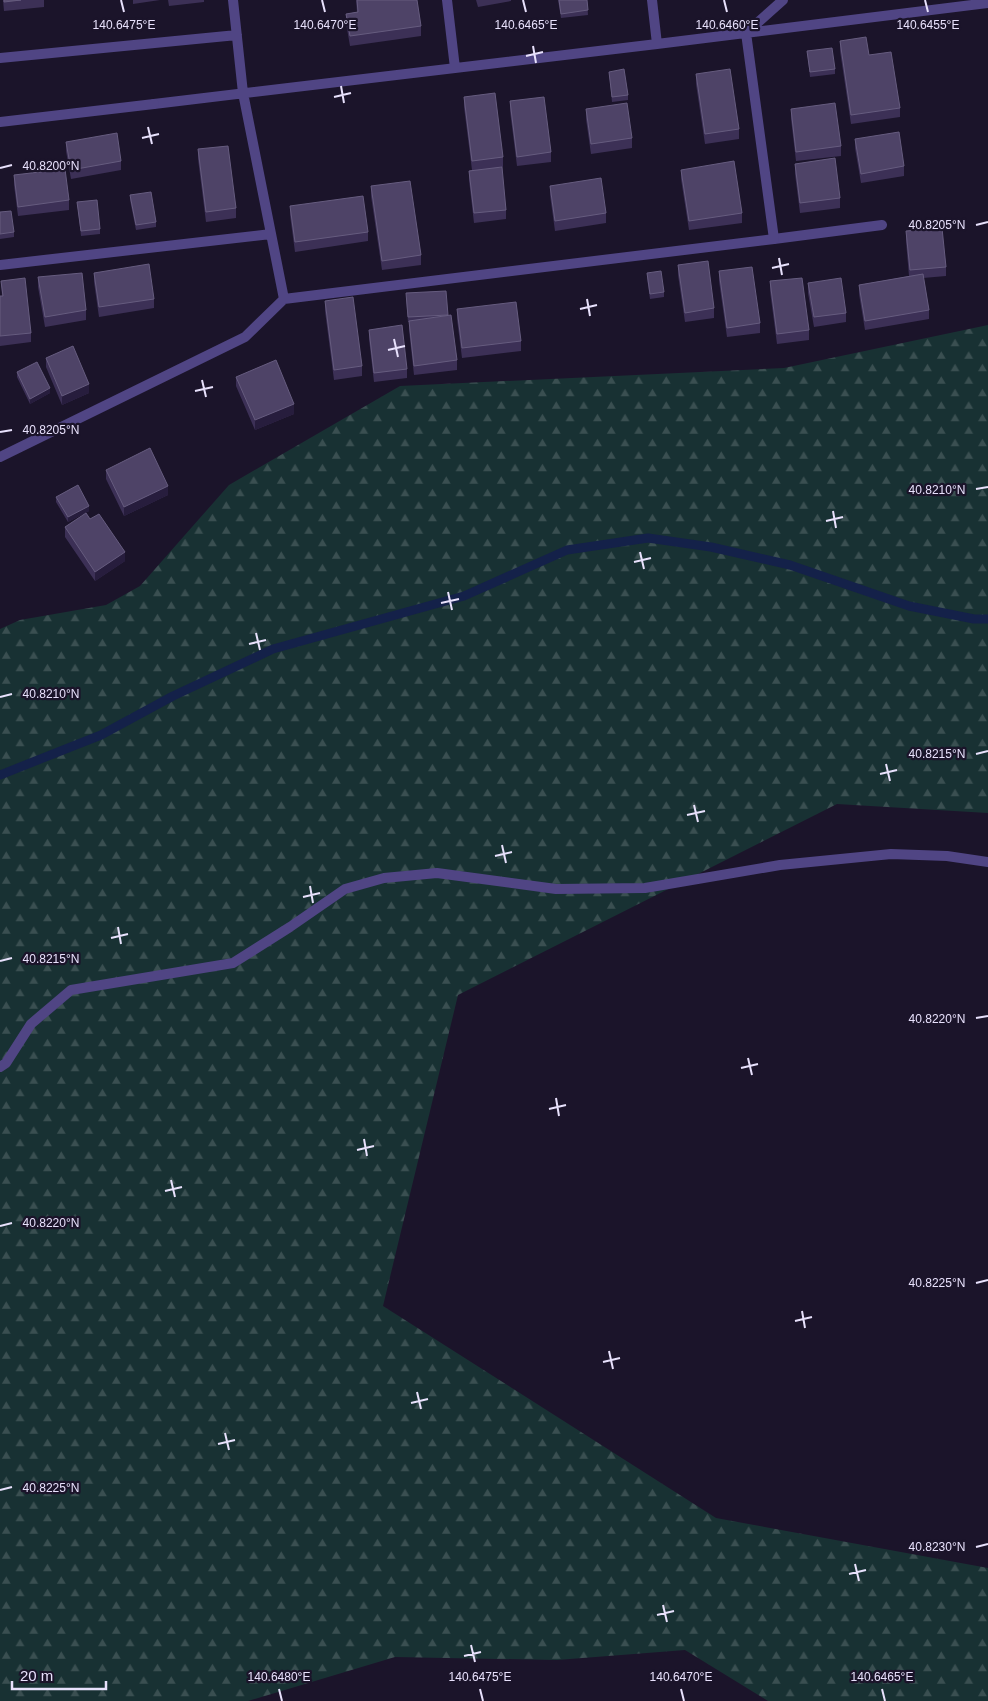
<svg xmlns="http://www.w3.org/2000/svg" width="988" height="1701" font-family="Arial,sans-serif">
  <defs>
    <pattern id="forest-firs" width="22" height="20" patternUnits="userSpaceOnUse" patternTransform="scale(1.25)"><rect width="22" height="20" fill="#183133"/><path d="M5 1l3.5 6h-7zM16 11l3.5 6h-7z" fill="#3a4f51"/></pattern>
  </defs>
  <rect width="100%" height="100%" fill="#1b142a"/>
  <path fill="url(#forest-firs)" d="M988,325V813L837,804L458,995L383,1306L716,1518L988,1568V1701H768L685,1650L557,1660L395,1657L248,1701H0V629L20,620L106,605L140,586L229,485L400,386L784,368Z"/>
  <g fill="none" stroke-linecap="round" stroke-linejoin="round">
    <path stroke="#142149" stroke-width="9" d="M0,775L101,735L173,696L273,649L464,596L567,550L648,538L711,547L790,565L909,606L974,619H988"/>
    <path stroke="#504584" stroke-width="10" d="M774,239L882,225
      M0,1067L6,1063L31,1024L71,990L233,963L290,927L345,889L384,878L437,873L556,889L645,888L780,865L891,854L947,856L988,862"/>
    <path stroke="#504584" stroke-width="10" d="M233,0L243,93L284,299
      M447,0L455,68
      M652,0L657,44
      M0,58L237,35
      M154,104L657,44L988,3
      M0,265L271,234
      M0,457L245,337L284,299L774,239L746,33L783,0"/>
    <path stroke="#504584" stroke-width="10" d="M0,122L154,104"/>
  </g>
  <path fill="#3c3056" d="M3,0H44V7L4,11Z
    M133,0H160L133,4Z
    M168,0H204V2L169,6Z
    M356,0L421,26V36L350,46L346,23V14L357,12Z
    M476,0H511V1L478,7Z
    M558,0H587L588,15L561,18Z
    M840,41L900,108V117L851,124L840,51Z
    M807,51L835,69V74L810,77Z
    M609,72L628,95V100L612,102Z
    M696,74L739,129V139L705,144L696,84Z
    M464,97L503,157V167H499L506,210V219L474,223L469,180V171L472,170L464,107Z
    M510,101L551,152V162L517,166L510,111Z
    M586,109L632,138V148L591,154L586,119Z
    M791,109L841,146V156L796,161L791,119Z
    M855,139L904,166V176L861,183L855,148Z
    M66,142L121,161V170L71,179L66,151Z
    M198,149L236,208V218L206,222L198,159Z
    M795,164L840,198V208L800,213L795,174Z
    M681,170L742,213V223L689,230L681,179Z
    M14,175L69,200V210L18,216L14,185Z
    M371,186L421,255V265L382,270L371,196Z
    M550,186L606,213V223L555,231L550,195Z
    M130,195L156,222V227L136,230L130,200Z
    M77,202L100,229V234L81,236Z
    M290,206L368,232V241L295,252L290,215Z
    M0,212L14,232V237L0,239Z
    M906,231L946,267V276L923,278L929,310V319L865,330L859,294V285L909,276L906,241Z
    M678,265L714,308V318L685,322L678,275Z
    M719,271L760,323V333L727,337L719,281Z
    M94,273L154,299V308L99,317L94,282Z
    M647,273L664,292V297L650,299L647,278Z
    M38,277L86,310V320L45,327L38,287Z
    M1,281L31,333V342L0,346V296H2Z
    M770,281L809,330V340L777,344L770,291Z
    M808,283L846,313V322L814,327L808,293Z
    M406,298L448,316L457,360V370L414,375L409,330V322H408Z
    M325,301L362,366V376L334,380L325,311Z
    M457,309L521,341V351L462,358L457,319Z
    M369,330L407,369V378L374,382L369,339Z
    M46,358L89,393L62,405L46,367Z
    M17,372L50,393L30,404L17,377Z
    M236,377L294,414L255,430L236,386Z
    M106,470L168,495L124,516L106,479Z
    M56,497L89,511L68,522L56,502Z
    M65,527L125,561L95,581L65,537Z"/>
  <path fill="#271d3d" d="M89,384V393L62,405V396Z
    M50,388V393L30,404V399Z
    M294,404V414L255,430V420Z
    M168,486V495L124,516V507Z
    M89,506V511L68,522V517Z
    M125,552V561L95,581V572Z"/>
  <path fill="#4e4367" stroke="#665c7f" d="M4,0H21L4,2Z
    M357,0H417L421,26L350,36L346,14L358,12Z
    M559,0H587L588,10L561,14Z
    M866,37L869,55L891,52L900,108L851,115L840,41Z
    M832,48L835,69L810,72L807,51Z
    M624,69L628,95L612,97L609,72Z
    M730,69L739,129L705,134L696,74Z
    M495,93L503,157L472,161L464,97Z
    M544,97L551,152L517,157L510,101Z
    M627,103L632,138L591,144L586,109Z
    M835,103L841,146L796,152L791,109Z
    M899,132L904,166L861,174L855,139Z
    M117,133L121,161L71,170L66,142Z
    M228,146L236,208L206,212L198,149Z
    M835,158L840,198L800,203L795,164Z
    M734,161L742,213L689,221L681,170Z
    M502,167L506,210L474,213L469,171Z
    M65,169L69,200L18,207L14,175Z
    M601,178L606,213L555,221L550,186Z
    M410,181L421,255L382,261L371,186Z
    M151,192L156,222L136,225L130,195Z
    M363,196L368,232L295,242L290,206Z
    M97,200L100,229L81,231L77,202Z
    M11,211L14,232L0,234V212Z
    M942,228L946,267L910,270L906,231Z
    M708,261L714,308L685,313L678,265Z
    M149,264L154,299L99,307L94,273Z
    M752,267L760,323L727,328L719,271Z
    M661,271L664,292L650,294L647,273Z
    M82,273L86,310L45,317L38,277Z
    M923,274L929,310L865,321L859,285Z
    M25,278L31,333L0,336V296H3L1,281Z
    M802,278L809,330L777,334L770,281Z
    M841,278L846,313L814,317L808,283Z
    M446,291L448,315L408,317L406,293Z
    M353,297L362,366L334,370L325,301Z
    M516,302L521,341L462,348L457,309Z
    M451,315L457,360L414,366L409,321Z
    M402,325L407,369L374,373L369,330Z
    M73,346L89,384L62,396L46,358Z
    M276,360L294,404L255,420L236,377Z
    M37,362L50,388L30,399L17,372Z
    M150,448L168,486L124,507L106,470Z
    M78,485L89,506L68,517L56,497Z
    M86,513L90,519L99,514L125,552L95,572L65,527Z"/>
  <path fill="none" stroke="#e8e1fc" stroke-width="2" d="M121,0L124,12M322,0L325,12M523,0L526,12M724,0L727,12M925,0L928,12M533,46L536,63M526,56L543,52M341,86L344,103M334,97L351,93M148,127L152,144M142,138L159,134M0,168L12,165M976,225L988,222M779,258L782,275M772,268L789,264M587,299L590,316M580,309L597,305M394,339L398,357M388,350L405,346M202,380L206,397M195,391L213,387M0,432L12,430M976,489L988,487M833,511L836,528M826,521L843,517M640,552L644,569M634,562L651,558M448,592L452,610M441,603L459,599M256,633L260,650M249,644L266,640M0,697L12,694M976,754L988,751M886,764L890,781M880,774L897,770M694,805L698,822M687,815L705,811M502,845L506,863M495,856L512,852M310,886L313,903M303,897L320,893M118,927L121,944M111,938L128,934M0,961L12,958M976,1018L988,1016M748,1058L752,1075M741,1068L758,1064M556,1098L559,1116M549,1109L566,1105M364,1139L367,1156M357,1150L374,1146M171,1180L175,1197M165,1191L182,1187M0,1226L12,1223M976,1283L988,1280M802,1311L805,1328M795,1321L812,1317M609,1351L613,1369M603,1362L620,1358M417,1392L421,1409M411,1403L428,1399M225,1433L229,1450M218,1444L235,1440M0,1490L12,1487M976,1547L988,1544M855,1564L859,1581M849,1574L866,1570M663,1605L667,1622M657,1615L674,1611M471,1645L475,1662M464,1656L481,1652M279,1689L282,1701M480,1689L483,1701M681,1689L684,1701M882,1689L885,1701"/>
  <g font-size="12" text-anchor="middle" fill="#e8e1fc" stroke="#1b142a" stroke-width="4.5" stroke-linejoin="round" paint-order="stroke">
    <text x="124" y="29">140.6475°E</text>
    <text x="325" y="29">140.6470°E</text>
    <text x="526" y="29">140.6465°E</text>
    <text x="727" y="29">140.6460°E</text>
    <text x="928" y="29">140.6455°E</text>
    <text x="51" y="170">40.8200°N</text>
    <text x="937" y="229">40.8205°N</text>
    <text x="51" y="434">40.8205°N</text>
    <text x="937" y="494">40.8210°N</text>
    <text x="51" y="698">40.8210°N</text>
    <text x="937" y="758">40.8215°N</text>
    <text x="51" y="963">40.8215°N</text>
    <text x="937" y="1023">40.8220°N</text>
    <text x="51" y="1227">40.8220°N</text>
    <text x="937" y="1287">40.8225°N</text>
    <text x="51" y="1492">40.8225°N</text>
    <text x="937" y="1551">40.8230°N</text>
    <text x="279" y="1681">140.6480°E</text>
    <text x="480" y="1681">140.6475°E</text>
    <text x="681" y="1681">140.6470°E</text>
    <text x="882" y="1681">140.6465°E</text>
  </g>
  <path d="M12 1681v8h94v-8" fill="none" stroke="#e8e1fc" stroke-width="2.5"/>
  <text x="20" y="1681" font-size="15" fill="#e8e1fc" stroke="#1b142a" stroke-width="4" paint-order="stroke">20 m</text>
</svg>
